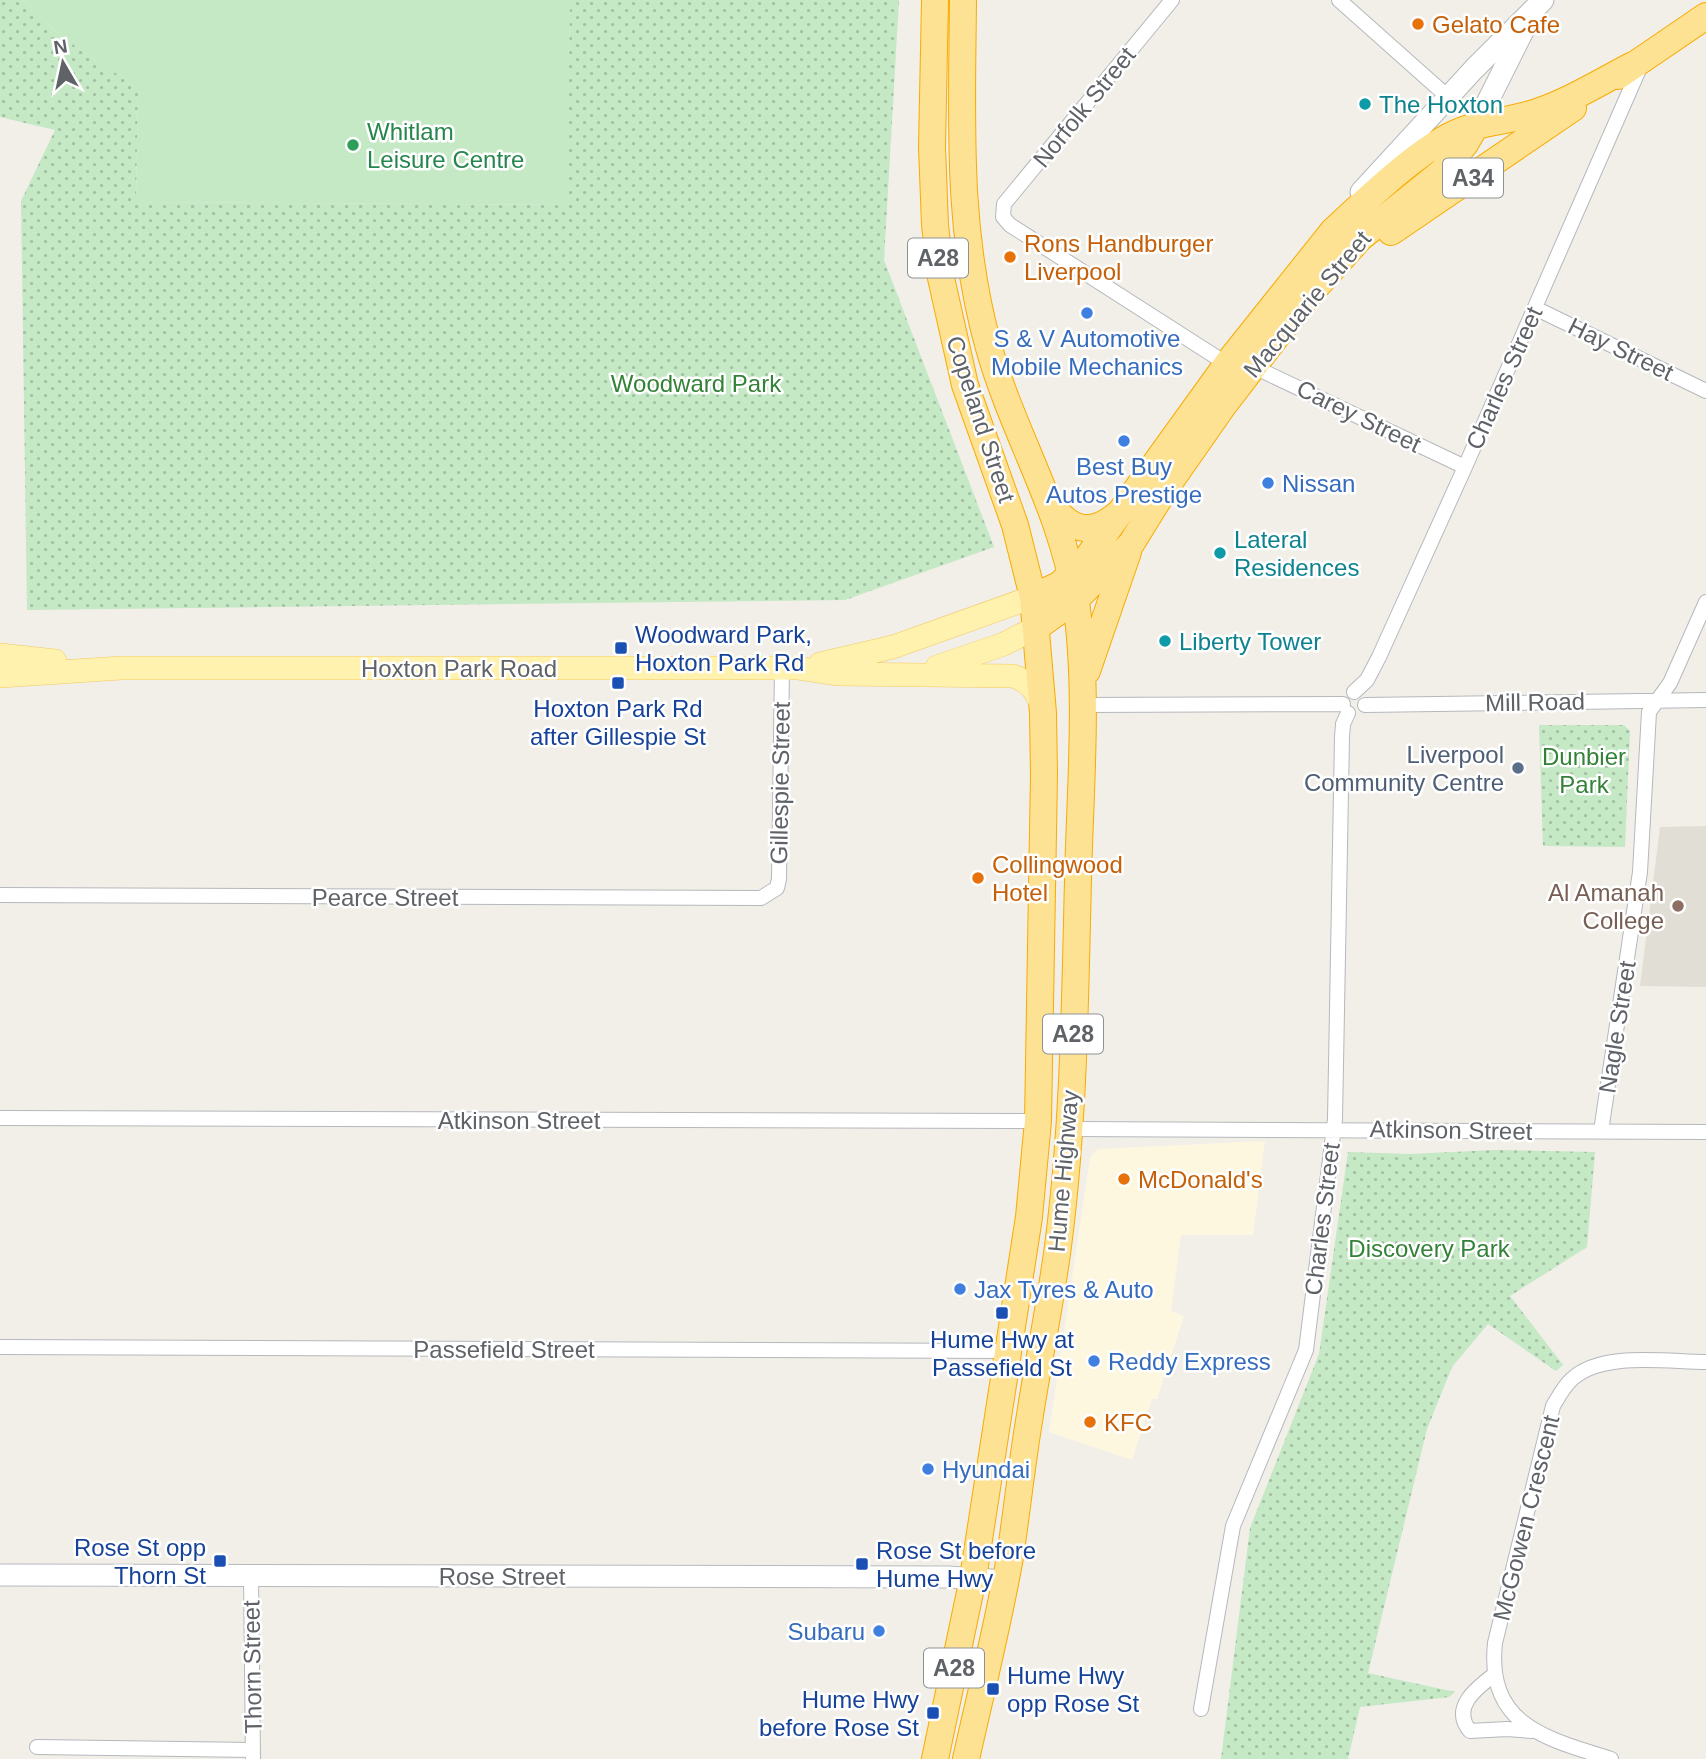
<svg xmlns="http://www.w3.org/2000/svg" width="1706" height="1759" font-family="Helvetica,sans-serif">
  <defs>
    <pattern id="park-dots" width="8" height="8" patternUnits="userSpaceOnUse" patternTransform="scale(1.75)"><rect width="8" height="8" fill="#c5e8c5"/><path d="M2 2h.1M6 6h.1" fill="none" stroke="#a3c0a4" stroke-width="1.8" stroke-linecap="round"/></pattern>
  </defs>
  <rect width="100%" height="100%" fill="#f1efe8"/>
  <path fill="#fef7e0" d="M1265,1141L1253,1235H1181L1171,1311L1184,1316L1157,1399H1152L1132,1460L1049,1432L1090,1157L1098,1149Z"/>
  <path fill="#e1ded6" d="M1706,826V987L1640,986L1660,827Z"/>
  <path fill="#c5e8c5" d="M23,0H570L568,205L136,202L138,88L59,35Z"/>
  <path fill="url(#park-dots)" d="M0,0H23L59,35L138,88L136,202L567,205L570,0H899L884,260L994,547L845,600L27,610L21,201L55,130L0,117Z
    M1539,725H1624L1630,731L1625,847L1543,846Z
    M1495,1150L1595,1152L1587,1247L1510,1296L1563,1365L1556,1371L1488,1324L1452,1367L1427,1429L1368,1673L1455,1692L1449,1697L1360,1707L1348,1759H1221L1250,1528L1319,1354L1348,1152L1410,1154Z"/>
  <g fill="none" stroke-linecap="round" stroke-linejoin="round">
    <defs>
      <path id="street" d="M1172,0L1004,204L1003,217L1010,225L1227,364
        M1339,0L1448,97
        M1535,308L1706,391
        M1252,366L1465,467
        M1354,692L1367,680L1379,657L1465,467L1641,65
        M1082,705L1343,704
        M1365,705L1706,700
        M0,895L761,898L777,888L779,879L782,668
        M0,1118L1038,1121
        M1069,1129L1706,1132
        M1601,1131L1640,872L1649,712L1670,683L1706,602
        M0,1347L1008,1351
        M251,1575L253,1759
        M1495,1674C1475,1689 1451,1708 1470,1731L1507,1729L1532,1731
        M1201,1709L1233,1526L1306,1350L1335,1119L1342,737L1343,724L1348,713
        M37,1747L253,1750
        M1611,1759C1548,1739 1486,1726 1495,1643L1553,1406C1559,1396 1564,1386 1572,1379C1602,1351 1668,1362 1706,1362"/>
      <path id="secondary" d="M1476,125L1524,29
        M1361,192L1474,69L1543,0
        M0,1575L948,1577L1005,1581"/>
      <path id="primary" d="M0,655L55,661
        M820,664L893,647L1033,597
        M937,667L1004,644L1037,627
        M0,676L121,668H797L837,674L1013,676C1029,681 1037,691 1042,707"/>
      <path id="highway" d="M963,0C962,119 956,232 989,348C1013,434 1063,512 1076,602C1089,693 1080,788 1078,880C1075,999 1074,1119 1059,1238C1052,1297 1039,1356 1030,1415C1022,1462 1017,1510 1010,1557C998,1625 981,1692 966,1759
        M1618,76L1706,16
        M1391,232L1573,108
        M1051,504C1071,532 1092,536 1118,514
        M1033,597L1059,585L1085,561L1227,364L1333,231C1365,201 1416,152 1454,134C1480,121 1509,122 1537,112C1570,101 1602,81 1633,65
        M1037,627L1076,599L1131,544L1165,489L1223,406L1306,298L1360,238L1443,171L1465,144L1476,125
        M1087,671L1128,552
        M935,1759L973,1578L1029,1217L1038,1121L1044,774L1043,713L1033,597L1015,525L965,385L941,278L935,225L932,147L935,0"/>
    </defs>
    <use href="#street" stroke="#b5b8bc" stroke-width="16"/>
    <use href="#secondary" stroke="#b6babf" stroke-width="23"/>
    <use href="#primary" stroke="#f2c960" stroke-width="24"/>
    <use href="#highway" stroke="#f9ab00" stroke-width="28"/>
    <use href="#street" stroke="#fff" stroke-width="14"/>
    <use href="#secondary" stroke="#fff" stroke-width="21"/>
    <use href="#primary" stroke="#fff2af" stroke-width="23"/>
    <use href="#highway" stroke="#fde293" stroke-width="26"/>
  </g>
  <g fill="#e8710a" stroke="#fff" stroke-width="2.5">
    <circle cx="1418" cy="24" r="7"/>
    <circle cx="1010" cy="257" r="7"/>
    <circle cx="978" cy="878" r="7"/>
    <circle cx="1124" cy="1179" r="7"/>
    <circle cx="1090" cy="1422" r="7"/>
  </g>
  <g fill="#0f9aa8" stroke="#fff" stroke-width="2.5">
    <circle cx="1365" cy="104" r="7"/>
    <circle cx="1220" cy="553" r="7"/>
    <circle cx="1165" cy="641" r="7"/>
  </g>
  <circle fill="#2e9e5b" stroke="#fff" stroke-width="2.5" cx="353" cy="145" r="7"/>
  <g fill="#3f7fe0" stroke="#fff" stroke-width="2.5">
    <circle cx="1087" cy="313" r="7"/>
    <circle cx="1124" cy="441" r="7"/>
    <circle cx="1268" cy="483" r="7"/>
    <circle cx="960" cy="1289" r="7"/>
    <circle cx="1094" cy="1361" r="7"/>
    <circle cx="928" cy="1469" r="7"/>
    <circle cx="879" cy="1631" r="7"/>
  </g>
  <g fill="#1a4fb4" stroke="#fff" stroke-width="2.5">
    <rect x="614" y="641" width="14" height="14" rx="3.5"/>
    <rect x="611" y="676" width="14" height="14" rx="3.5"/>
    <rect x="995" y="1306" width="14" height="14" rx="3.5"/>
    <rect x="213" y="1554" width="14" height="14" rx="3.5"/>
    <rect x="855" y="1557" width="14" height="14" rx="3.5"/>
    <rect x="986" y="1682" width="14" height="14" rx="3.5"/>
    <rect x="926" y="1706" width="14" height="14" rx="3.5"/>
  </g>
  <circle fill="#5c6f8a" stroke="#fff" stroke-width="2.5" cx="1518" cy="768" r="7"/>
  <circle fill="#8d6e63" stroke="#fff" stroke-width="2.5" cx="1678" cy="906" r="7"/>
  <g text-anchor="middle" dominant-baseline="central" stroke-width="5" stroke-linejoin="round" paint-order="stroke">
    <g fill="#fff" stroke="#8f9295" stroke-width="2">
      <rect x="1443" y="158.5" width="60" height="39" rx="5"/>
      <rect x="908" y="238.5" width="60" height="39" rx="5"/>
      <rect x="1043" y="1014.5" width="60" height="39" rx="5"/>
      <rect x="924" y="1648.5" width="60" height="39" rx="5"/>
    </g>
    <g font-size="23" font-weight="bold" fill="#5f6368">
      <text x="1473" y="178">A34</text>
      <text x="938" y="258">A28</text>
      <text x="1073" y="1034">A28</text>
      <text x="954" y="1668">A28</text>
    </g>
    <g font-size="24" fill="#c56008" stroke="#fff" text-anchor="start">
      <text x="1432" y="24">Gelato Cafe</text>
      <text x="1024" y="243">Rons Handburger<tspan x="1024" dy="28">Liverpool</tspan></text>
      <text x="992" y="864">Collingwood<tspan x="992" dy="28">Hotel</tspan></text>
      <text x="1138" y="1179">McDonald's</text>
      <text x="1104" y="1422">KFC</text>
    </g>
    <g font-size="24" fill="#0d838f" stroke="#fff" text-anchor="start">
      <text x="1379" y="104">The Hoxton</text>
      <text x="1234" y="539">Lateral<tspan x="1234" dy="28">Residences</tspan></text>
      <text x="1179" y="641">Liberty Tower</text>
    </g>
    <g font-size="24" fill="#5f6368" stroke="#fff">
      <text transform="translate(1084 107) rotate(-51)">Norfolk Street</text>
      <text transform="translate(1307 304) rotate(-50)">Macquarie Street</text>
      <text transform="translate(1621 349) rotate(26)">Hay Street</text>
      <text transform="translate(1504 378) rotate(-66)">Charles Street</text>
      <text transform="translate(1359 416) rotate(26)">Carey Street</text>
      <text transform="translate(981 419) rotate(72)">Copeland Street</text>
      <text x="459" y="668">Hoxton Park Road</text>
      <text transform="translate(1535 702) rotate(-1)">Mill Road</text>
      <text transform="translate(780 783) rotate(-89)">Gillespie Street</text>
      <text x="385" y="897">Pearce Street</text>
      <text transform="translate(1617 1027) rotate(-81)">Nagle Street</text>
      <text x="519" y="1120">Atkinson Street</text>
      <text transform="translate(1451 1130) rotate(1)">Atkinson Street</text>
      <text transform="translate(1063 1171) rotate(-85)">Hume Highway</text>
      <text transform="translate(1322 1219) rotate(-83)">Charles Street</text>
      <text x="504" y="1349">Passefield Street</text>
      <text transform="translate(1526 1518) rotate(-76)">McGowen Crescent</text>
      <text x="502" y="1576">Rose Street</text>
      <text transform="translate(252 1667) rotate(-91)">Thorn Street</text>
    </g>
    <g font-size="24" fill="#27864d" stroke="#fff" text-anchor="start">
      <text x="367" y="131">Whitlam<tspan x="367" dy="28">Leisure Centre</tspan></text>
    </g>
    <g font-size="24" fill="#366cbe" stroke="#fff" text-anchor="start">
      <text x="1087" y="338" text-anchor="middle">S &amp; V Automotive<tspan x="1087" dy="28">Mobile Mechanics</tspan></text>
      <text x="1124" y="466" text-anchor="middle">Best Buy<tspan x="1124" dy="28">Autos Prestige</tspan></text>
      <text x="1282" y="483">Nissan</text>
      <text x="974" y="1289">Jax Tyres &amp; Auto</text>
      <text x="1108" y="1361">Reddy Express</text>
      <text x="942" y="1469">Hyundai</text>
      <text x="865" y="1631" text-anchor="end">Subaru</text>
    </g>
    <g font-size="24" fill="#348238" stroke="#fff">
      <text x="696" y="383">Woodward Park</text>
      <text x="1584" y="756">Dunbier<tspan x="1584" dy="28">Park</tspan></text>
      <text x="1429" y="1248">Discovery Park</text>
    </g>
    <g font-size="24" fill="#164399" stroke="#fff" text-anchor="start">
      <text x="635" y="634">Woodward Park,<tspan x="635" dy="28">Hoxton Park Rd</tspan></text>
      <text x="618" y="708" text-anchor="middle">Hoxton Park Rd<tspan x="618" dy="28">after Gillespie St</tspan></text>
      <text x="1002" y="1339" text-anchor="middle">Hume Hwy at<tspan x="1002" dy="28">Passefield St</tspan></text>
      <text x="206" y="1547" text-anchor="end">Rose St opp<tspan x="206" dy="28">Thorn St</tspan></text>
      <text x="876" y="1550">Rose St before<tspan x="876" dy="28">Hume Hwy</tspan></text>
      <text x="1007" y="1675">Hume Hwy<tspan x="1007" dy="28">opp Rose St</tspan></text>
      <text x="919" y="1699" text-anchor="end">Hume Hwy<tspan x="919" dy="28">before Rose St</tspan></text>
    </g>
    <g font-size="24" fill="#4e5e75" stroke="#fff" text-anchor="end">
      <text x="1504" y="754">Liverpool<tspan x="1504" dy="28">Community Centre</tspan></text>
    </g>
    <g font-size="24" fill="#785e54" stroke="#fff" text-anchor="end">
      <text x="1664" y="892">Al Amanah<tspan x="1664" dy="28">College</tspan></text>
    </g>
  </g>
  <g transform="translate(63 63) rotate(351)" stroke="#ffffff" stroke-width="5" paint-order="stroke">
  <path d="M0-5L12 26L0 18L-12 26Z" fill="#5f6368"/>
  <text y="-10" font-size="19" font-weight="bold" text-anchor="middle" fill="#5f6368">N</text>
  </g>
</svg>
